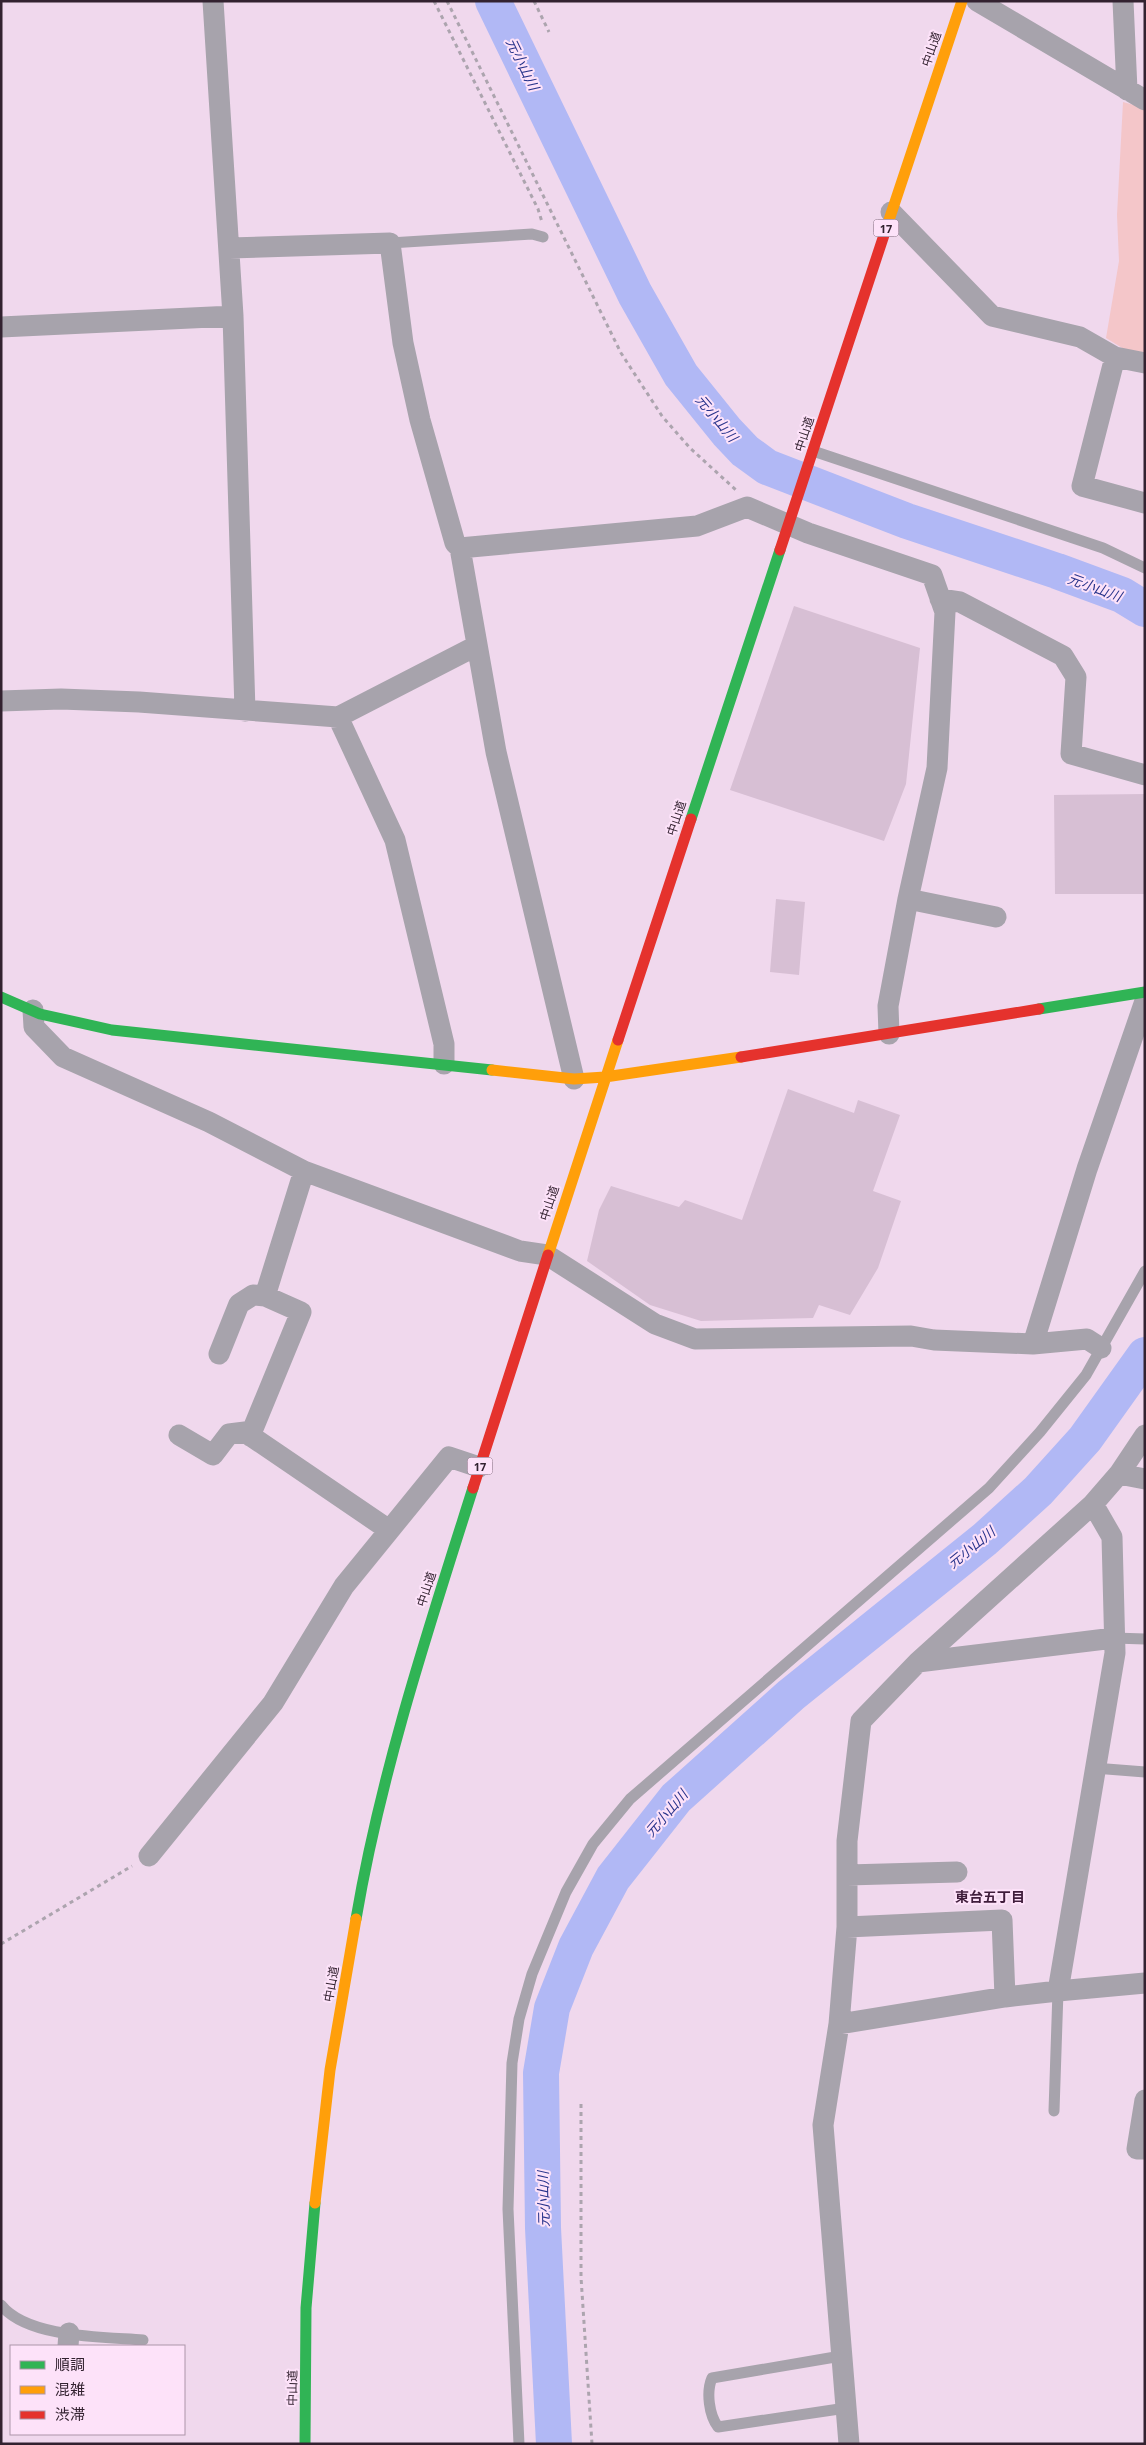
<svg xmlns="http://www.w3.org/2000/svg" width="1146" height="2445" font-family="'Noto Sans','Noto Sans JP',sans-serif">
  <rect width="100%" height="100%" fill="#f0d8ed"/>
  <path fill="#f4c6c9" d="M1123,102L1145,108V356L1132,354L1106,338L1119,261L1117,215Z"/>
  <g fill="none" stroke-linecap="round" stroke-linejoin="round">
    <path stroke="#b1b8f5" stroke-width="36" d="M493,1L635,294L681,375L727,432L745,451L767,467L907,521L1057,571L1122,595L1145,609
      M554,2444L543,2228L541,2073L552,2008L576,1947L613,1878L676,1798L791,1695L985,1539L1038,1491L1085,1439L1145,1355"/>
  </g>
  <path fill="#d7bfd4" d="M794,606L920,648L906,784L884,841L730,790Z
    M1145,794V894H1055L1054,795Z
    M776,899L805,902L799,975L770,972Z
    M788,1089L854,1113L858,1100L900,1115L873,1191L901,1201L878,1268L850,1315L819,1305L813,1318L701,1321L650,1305L587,1261L599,1210L611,1186L679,1207L685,1200L742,1220Z"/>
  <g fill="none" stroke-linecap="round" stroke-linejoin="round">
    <path stroke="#aca4ae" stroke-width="3" stroke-dasharray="4 4" stroke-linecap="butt" d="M434,1L538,209L542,222
      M447,1L621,353L662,416L690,448L736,490
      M534,1L549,32
      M1,1944L132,1866
      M581,2104V2277L592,2444"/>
    <path stroke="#a7a3ac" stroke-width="11" d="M390,243L532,234L543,237
      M813,451L1103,548L1145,568
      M1114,1638L1145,1639
      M1094,1768L1145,1772
      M1054,2111L1058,1991
      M1,2305C27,2338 104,2337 143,2340
      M841,2356L712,2378C706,2392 709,2415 718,2427L846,2408
      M519,2444L508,2209L512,2063L519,2019L532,1974L566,1892L593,1844L630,1799L989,1488L1040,1432L1086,1375L1145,1271"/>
    <path stroke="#a7a3ac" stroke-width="21" d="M213,1L233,316L245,711
      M977,1L1145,100
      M1123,1L1127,90
      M891,212L992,316L1080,337L1115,357L1145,363
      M229,248L390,243L403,343L420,420L455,543L460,548L496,752L574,1079
      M1,327L233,316
      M1115,357L1082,486L1145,503
      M460,548L697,526L747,507L808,533L932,575L945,612L937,768L908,899L888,1006L889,1034
      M940,599L960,602L1063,656L1076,677L1071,754L1145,775
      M1,701L61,699L139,702L338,717L476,646
      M338,717L395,840L444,1044V1064
      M908,899L996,917
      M33,1010L34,1027L63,1057L209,1122L304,1171L520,1251L547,1255L655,1324L695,1339L911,1336L934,1340L1033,1344L1087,1169L1145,1001
      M1033,1344L1087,1339L1101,1348
      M219,1354L239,1304L253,1295L265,1296
      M179,1435L213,1455L229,1434L245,1432L389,1530
      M250,1436L301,1312L265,1296L304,1171
      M1119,1474L1145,1435
      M918,1662L1114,1638
      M149,1856L273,1703L344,1586L449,1457L479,1467
      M847,1875L957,1872
      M847,1927L1002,1920L1005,1997
      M1058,1991L1145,1983
      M839,2024L1005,1997L1058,1991L1115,1653L1112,1537L1093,1504L1119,1474L1145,1479
      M1145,2100L1137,2149H1145
      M68,2346L69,2333
      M849,2444L823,2125L839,2024L847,1927V1841L861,1721L918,1662L1093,1504"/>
    <path stroke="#30b455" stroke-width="11" d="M691,819L780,550
      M1,997L40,1014L112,1030L492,1070
      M1039,1009L1145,992
      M356,1919C381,1772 428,1630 473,1488
      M305,2444L306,2308L315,2203"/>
    <path stroke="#ff9f0a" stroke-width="11" d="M886,229L962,1
      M492,1070L574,1079L605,1077L741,1057
      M548,1255L618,1040
      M315,2203L330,2070L356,1919"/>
    <path stroke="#e5322d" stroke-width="11" d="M780,550L886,229
      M618,1040L691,819
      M741,1057L1039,1009
      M473,1488L548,1255"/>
  </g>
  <g text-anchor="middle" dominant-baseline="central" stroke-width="4" stroke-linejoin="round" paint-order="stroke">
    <g fill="#fde2f9" stroke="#705c6c" stroke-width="1">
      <rect x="873.5" y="219.5" width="25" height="17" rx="4"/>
      <rect x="467.5" y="1457.5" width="25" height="17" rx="4"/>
    </g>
    <g font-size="11" font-weight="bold" fill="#332230">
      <text x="886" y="228">17</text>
      <text x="480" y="1466">17</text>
    </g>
    <g font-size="12" fill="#332230" stroke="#fde2f9">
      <text transform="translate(931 49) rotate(-71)">中山道</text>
      <text transform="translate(804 434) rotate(-72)">中山道</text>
      <text transform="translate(676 818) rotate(-72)">中山道</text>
      <text transform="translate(549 1203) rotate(-72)">中山道</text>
      <text transform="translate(426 1589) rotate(-72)">中山道</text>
      <text transform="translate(331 1984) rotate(-80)">中山道</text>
      <text transform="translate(292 2388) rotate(-89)">中山道</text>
    </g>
    <g font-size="14" font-style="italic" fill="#28348b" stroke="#fde2f9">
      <text transform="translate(523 64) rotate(64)">元小山川</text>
      <text transform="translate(717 418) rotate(50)">元小山川</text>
      <text transform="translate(1095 587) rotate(20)">元小山川</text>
      <text transform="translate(971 1547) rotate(-39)">元小山川</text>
      <text transform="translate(666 1813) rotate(-49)">元小山川</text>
      <text transform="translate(543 2199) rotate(-91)">元小山川</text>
    </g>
    <g font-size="14" font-weight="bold" fill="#3f1d3b" stroke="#fde2f9">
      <text x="990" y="1896">東台五丁目</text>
    </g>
  </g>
  <rect width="1146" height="2445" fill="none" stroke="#332230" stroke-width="5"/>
  <rect x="10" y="2345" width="175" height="90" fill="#fde2f9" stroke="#ac95a9"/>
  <rect x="20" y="2361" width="25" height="8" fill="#30b455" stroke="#ac95a9"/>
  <text x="55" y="2370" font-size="15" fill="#332230">順調</text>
  <rect x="20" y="2386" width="25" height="8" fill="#ff9f0a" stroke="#ac95a9"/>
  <text x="55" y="2395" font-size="15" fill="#332230">混雑</text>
  <rect x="20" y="2411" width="25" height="8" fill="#e5322d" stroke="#ac95a9"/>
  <text x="55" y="2420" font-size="15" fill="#332230">渋滞</text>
</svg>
